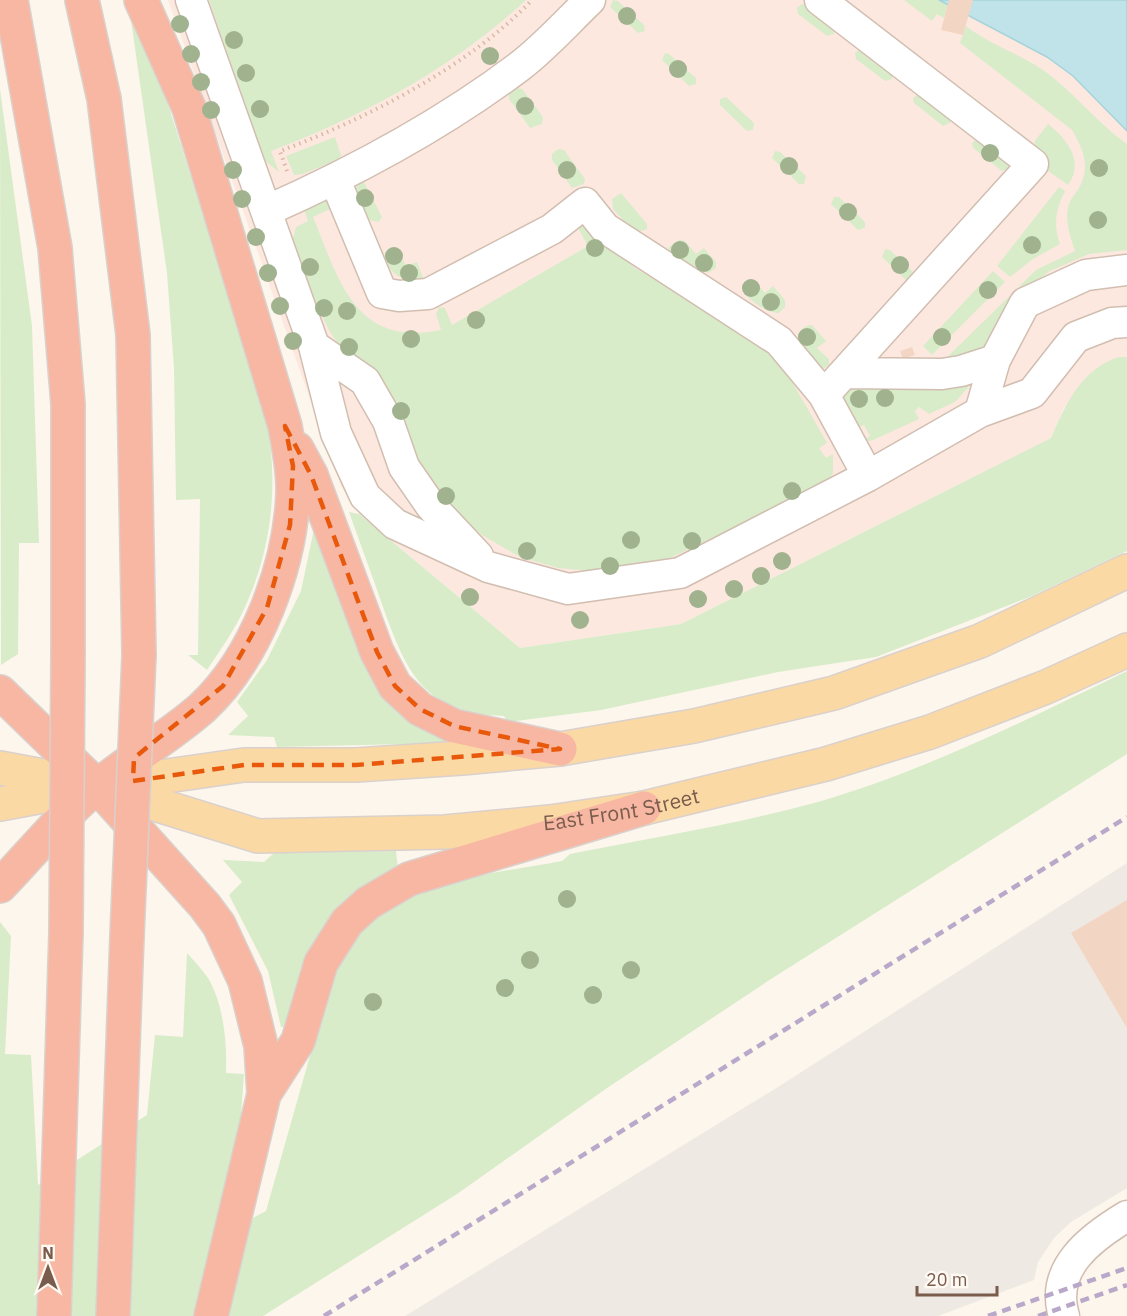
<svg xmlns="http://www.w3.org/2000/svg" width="1127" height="1316" font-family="'IBM Plex Sans',sans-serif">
  <rect width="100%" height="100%" fill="#fdf6ec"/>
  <path fill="#fde8e0" d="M168,0H1127V357H1119L1064,408L1051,438L681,624L520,648L359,514L341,486Z"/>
  <path fill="#efe9e4" d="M1127,863V1188L1071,1222L1054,1238L1038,1262L1034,1280L938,1316H405L778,1087Z"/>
  <path fill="#d8ecc9" d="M209,0H526C453,68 364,116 271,151L279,172L265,161Z
    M613,0L618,1L644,25L645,31L638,33L610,7Z
    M904,0H939L948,4L944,18L937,14L932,21Z
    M802,4L809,6L835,28L834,34L827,36L798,14L797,8Z
    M130,13L144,28L263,405C280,473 274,544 245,607C235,630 220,650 207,670L188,655H198L200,499L176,500L174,368L167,273Z
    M966,26C989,44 1018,53 1043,70C1074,92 1096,122 1127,144V250L1089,254L1050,271L1029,286L980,351L938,366L1036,270L1075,251C1070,236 1064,219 1069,204C1071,198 1076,193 1079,188C1091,167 1083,149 1072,130L960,43Z
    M860,49L893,73L892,79L885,81L856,59L855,53Z
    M665,53L669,54L696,78V84L689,86L662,60Z
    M516,88L522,89L543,117L542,124L530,128L509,99V93Z
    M0,89L32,326L39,543H19L18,654L1,665Z
    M919,94L951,117L950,123L943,126L914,103L913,98Z
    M726,97L754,123L753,130L747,131L720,105V99Z
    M1048,124C1067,139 1085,161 1068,185L1041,166V154L1034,142Z
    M335,137L341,155L339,159L303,174L294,175L286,156Z
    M977,139L1010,162L1009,168L1002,171L973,148L972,143Z
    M558,149L564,150L585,179L584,184L572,188L552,160V154Z
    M775,151L780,152L806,176L804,184H799L772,158Z
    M363,180L382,217L379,222L369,220L356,189L358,182Z
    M1059,187L1065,191C1056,209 1053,225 1060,244L1033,259L1010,277L997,266Z
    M621,193L647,224V229L635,233L613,209L612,199Z
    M834,197H839L865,222V228L858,230L831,204Z
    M328,199L330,209L313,217C339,280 355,348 441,330L436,314L439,307L445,308L452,325L588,246L578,228L582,223L636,269L738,324L786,371L827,443L819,448L826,458L833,454V474L820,486L666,560L603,572L558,568L520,557L482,535L452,512L330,332L314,300L292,242L296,227L308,221L303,206Z
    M679,240L685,241L696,254L704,248L716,262V268L708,273L669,253V247Z
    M396,247L406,266L417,262L424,280C404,282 386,275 385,252L390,248Z
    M885,249L890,250L916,275L909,283L882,257Z
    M993,271L1005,282L932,355L923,346Z
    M748,279L754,280L765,293L773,286L785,300V307L779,313C767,314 741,296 742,285Z
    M812,325L826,341L817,348L829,359V365L825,368L819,367L799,341C796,332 804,325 812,325Z
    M1119,357H1127V551L1032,596L876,657L778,672L601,710L508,722L504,716C424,713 407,674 383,607C372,575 360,543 349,512L359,514L520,648L681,624L1051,438C1065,405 1082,368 1119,357Z
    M973,382L955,402L929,414L919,407L915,411L919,419L871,441L863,440L870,436L864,425L853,430L842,397L847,388Z
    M316,519L363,650L448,738L449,743L277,747L274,737L228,735L248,716L237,702L267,660L301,591Z
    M1127,671V754L771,979L607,1088L457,1194L263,1316H0V922L11,936L5,1054L31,1055L38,1185L147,1115L155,1035L183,1037L187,953C194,961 202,969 208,978C224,1005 227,1043 226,1073L244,1074L240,1128L216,1237L266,1211L330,985C372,880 465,879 562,861L570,854C651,838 734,825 814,803C923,772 1026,720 1127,671Z
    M396,851L398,869L285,1027H281L268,971L229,895L242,882L223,860L264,862L275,852Z"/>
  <path fill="#bfe3e8" stroke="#a5d3da" stroke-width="1.5" d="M939,0H1127V131L1073,76L1047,57Z"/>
  <path fill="#f3d5c3" d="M949,0H973L963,35L941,30Z
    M912,347L915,355L903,359L900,351Z
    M1127,900V1028L1071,933Z"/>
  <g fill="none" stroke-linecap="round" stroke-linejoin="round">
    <defs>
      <path id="minor" d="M191,0L314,346L336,433L365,496L395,524L488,567L568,589L680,573L868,476L980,412L1032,393L1076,337L1112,323L1127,322
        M820,0L1033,164L824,395
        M335,180L382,293L399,296L428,294L552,229L585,203L605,228L779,341L824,395L868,476
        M266,211C354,172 442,125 520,66C545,47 567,22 590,0
        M314,346L365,381L388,421L404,467L431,506L478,556
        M844,373L942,374L961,371L995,360
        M980,412L995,360L1025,303L1086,275L1127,270
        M1064,1316C1049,1268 1092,1237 1127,1216"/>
      <g id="major">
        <path id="s1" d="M0,768L97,786L258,836L445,832L550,822L644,808L826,764L930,732L1046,687L1127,650"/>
        <path d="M0,804L97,786L244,765H356L462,758L560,749L694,726L834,693L980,641L1127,571"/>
      </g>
      <path id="highway" d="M11,0L55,248L68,404V654
        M82,0L104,99L133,335L139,655
        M297,449L311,475L377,652L395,686L420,709L454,726L560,749
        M0,692L97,786L205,906L219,925L245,981L261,1046L264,1094L211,1316
        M0,886C32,853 64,813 99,785C132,758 170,736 202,708C256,658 290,567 293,494C294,471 289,449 285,426L189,108L141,0
        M264,1094L298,1041L321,963L347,922L368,903L409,879L644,808
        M54,1316L66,932
        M113,1316L127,936"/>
    </defs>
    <use href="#minor" stroke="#d1beb0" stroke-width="33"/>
    <use href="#major" stroke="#dad1cd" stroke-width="36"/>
    <use href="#highway" stroke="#dad1cd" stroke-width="36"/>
    <path stroke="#d9b8a5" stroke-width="4" stroke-dasharray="1.5 4.5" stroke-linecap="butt" d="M287,171L280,151C364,120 470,66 532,0"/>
    <use href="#minor" stroke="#fff" stroke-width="30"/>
    <use href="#major" stroke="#fbd9a5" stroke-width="33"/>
    <use href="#highway" stroke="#f7b7a3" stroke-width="33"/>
    <path stroke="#b9a8c9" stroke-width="4.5" stroke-dasharray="9 6" stroke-linecap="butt" d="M324,1316L1127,817
      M988,1316L1127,1268
      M1038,1316L1127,1285"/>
    <defs>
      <path id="highway-bridge" d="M66,932L68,654
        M127,936L139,655"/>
    </defs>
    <use href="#highway-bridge" stroke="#dad1cd" stroke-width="36" stroke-linecap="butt"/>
    <use href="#highway-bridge" stroke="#f7b7a3" stroke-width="33"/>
  </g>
  <g fill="#a0b28e">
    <circle cx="627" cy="16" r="9"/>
    <circle cx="180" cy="24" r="9"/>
    <circle cx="234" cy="40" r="9"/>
    <circle cx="191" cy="54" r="9"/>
    <circle cx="490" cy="56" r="9"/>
    <circle cx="678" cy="69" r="9"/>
    <circle cx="246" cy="73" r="9"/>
    <circle cx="201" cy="82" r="9"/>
    <circle cx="525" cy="106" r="9"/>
    <circle cx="260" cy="109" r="9"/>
    <circle cx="211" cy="110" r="9"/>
    <circle cx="990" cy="153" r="9"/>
    <circle cx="789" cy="166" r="9"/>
    <circle cx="1099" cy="168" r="9"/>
    <circle cx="233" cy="170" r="9"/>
    <circle cx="567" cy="170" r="9"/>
    <circle cx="365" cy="198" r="9"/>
    <circle cx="242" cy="199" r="9"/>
    <circle cx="848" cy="212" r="9"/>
    <circle cx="1098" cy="220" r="9"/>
    <circle cx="256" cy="237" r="9"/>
    <circle cx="1032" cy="245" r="9"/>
    <circle cx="595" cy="248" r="9"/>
    <circle cx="680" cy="250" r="9"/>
    <circle cx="394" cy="256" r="9"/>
    <circle cx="704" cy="263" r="9"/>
    <circle cx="900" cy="265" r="9"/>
    <circle cx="310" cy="267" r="9"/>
    <circle cx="268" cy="273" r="9"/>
    <circle cx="409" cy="273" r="9"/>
    <circle cx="751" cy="288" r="9"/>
    <circle cx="988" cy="290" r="9"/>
    <circle cx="771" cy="302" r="9"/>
    <circle cx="280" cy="306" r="9"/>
    <circle cx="324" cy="308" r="9"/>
    <circle cx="347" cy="311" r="9"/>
    <circle cx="476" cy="320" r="9"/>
    <circle cx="807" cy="337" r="9"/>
    <circle cx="942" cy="337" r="9"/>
    <circle cx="411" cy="339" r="9"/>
    <circle cx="293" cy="341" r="9"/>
    <circle cx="349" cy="347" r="9"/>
    <circle cx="885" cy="398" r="9"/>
    <circle cx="859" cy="399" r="9"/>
    <circle cx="401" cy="411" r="9"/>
    <circle cx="792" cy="491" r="9"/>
    <circle cx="446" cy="496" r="9"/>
    <circle cx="631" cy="540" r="9"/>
    <circle cx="692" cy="541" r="9"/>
    <circle cx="527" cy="551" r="9"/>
    <circle cx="782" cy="561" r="9"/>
    <circle cx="610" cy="566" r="9"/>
    <circle cx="761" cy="576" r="9"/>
    <circle cx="734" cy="589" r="9"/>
    <circle cx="470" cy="597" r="9"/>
    <circle cx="698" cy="599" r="9"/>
    <circle cx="580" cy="620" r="9"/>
    <circle cx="567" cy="899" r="9"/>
    <circle cx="530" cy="960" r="9"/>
    <circle cx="631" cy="970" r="9"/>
    <circle cx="505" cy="988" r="9"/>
    <circle cx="593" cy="995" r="9"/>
    <circle cx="373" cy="1002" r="9"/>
  </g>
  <path fill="none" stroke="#e8590c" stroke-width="4.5" stroke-dasharray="12 8" stroke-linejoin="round" d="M285,426L311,475L377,652L395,686L420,709L454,726L560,749L356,765H244L133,781L134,758L223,686L267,608L290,525L293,466Z"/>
  <g text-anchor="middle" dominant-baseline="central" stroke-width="5" stroke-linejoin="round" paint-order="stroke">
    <g font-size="21" fill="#7a5c4d" stroke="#fffaf3">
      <text stroke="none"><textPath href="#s1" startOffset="632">East Front Street</textPath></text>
    </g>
  </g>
  <g transform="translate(48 1268)" stroke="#fffaf3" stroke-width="4.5" paint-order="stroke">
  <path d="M0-4.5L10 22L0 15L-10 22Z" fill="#7a5c4d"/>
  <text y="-9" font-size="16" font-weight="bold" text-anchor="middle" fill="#7a5c4d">N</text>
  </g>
  <path d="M917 1286v9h80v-9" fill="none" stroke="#7a5c4d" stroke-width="3"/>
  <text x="926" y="1286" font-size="18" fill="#7a5c4d" stroke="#fffaf3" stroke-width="4.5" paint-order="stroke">20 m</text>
</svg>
